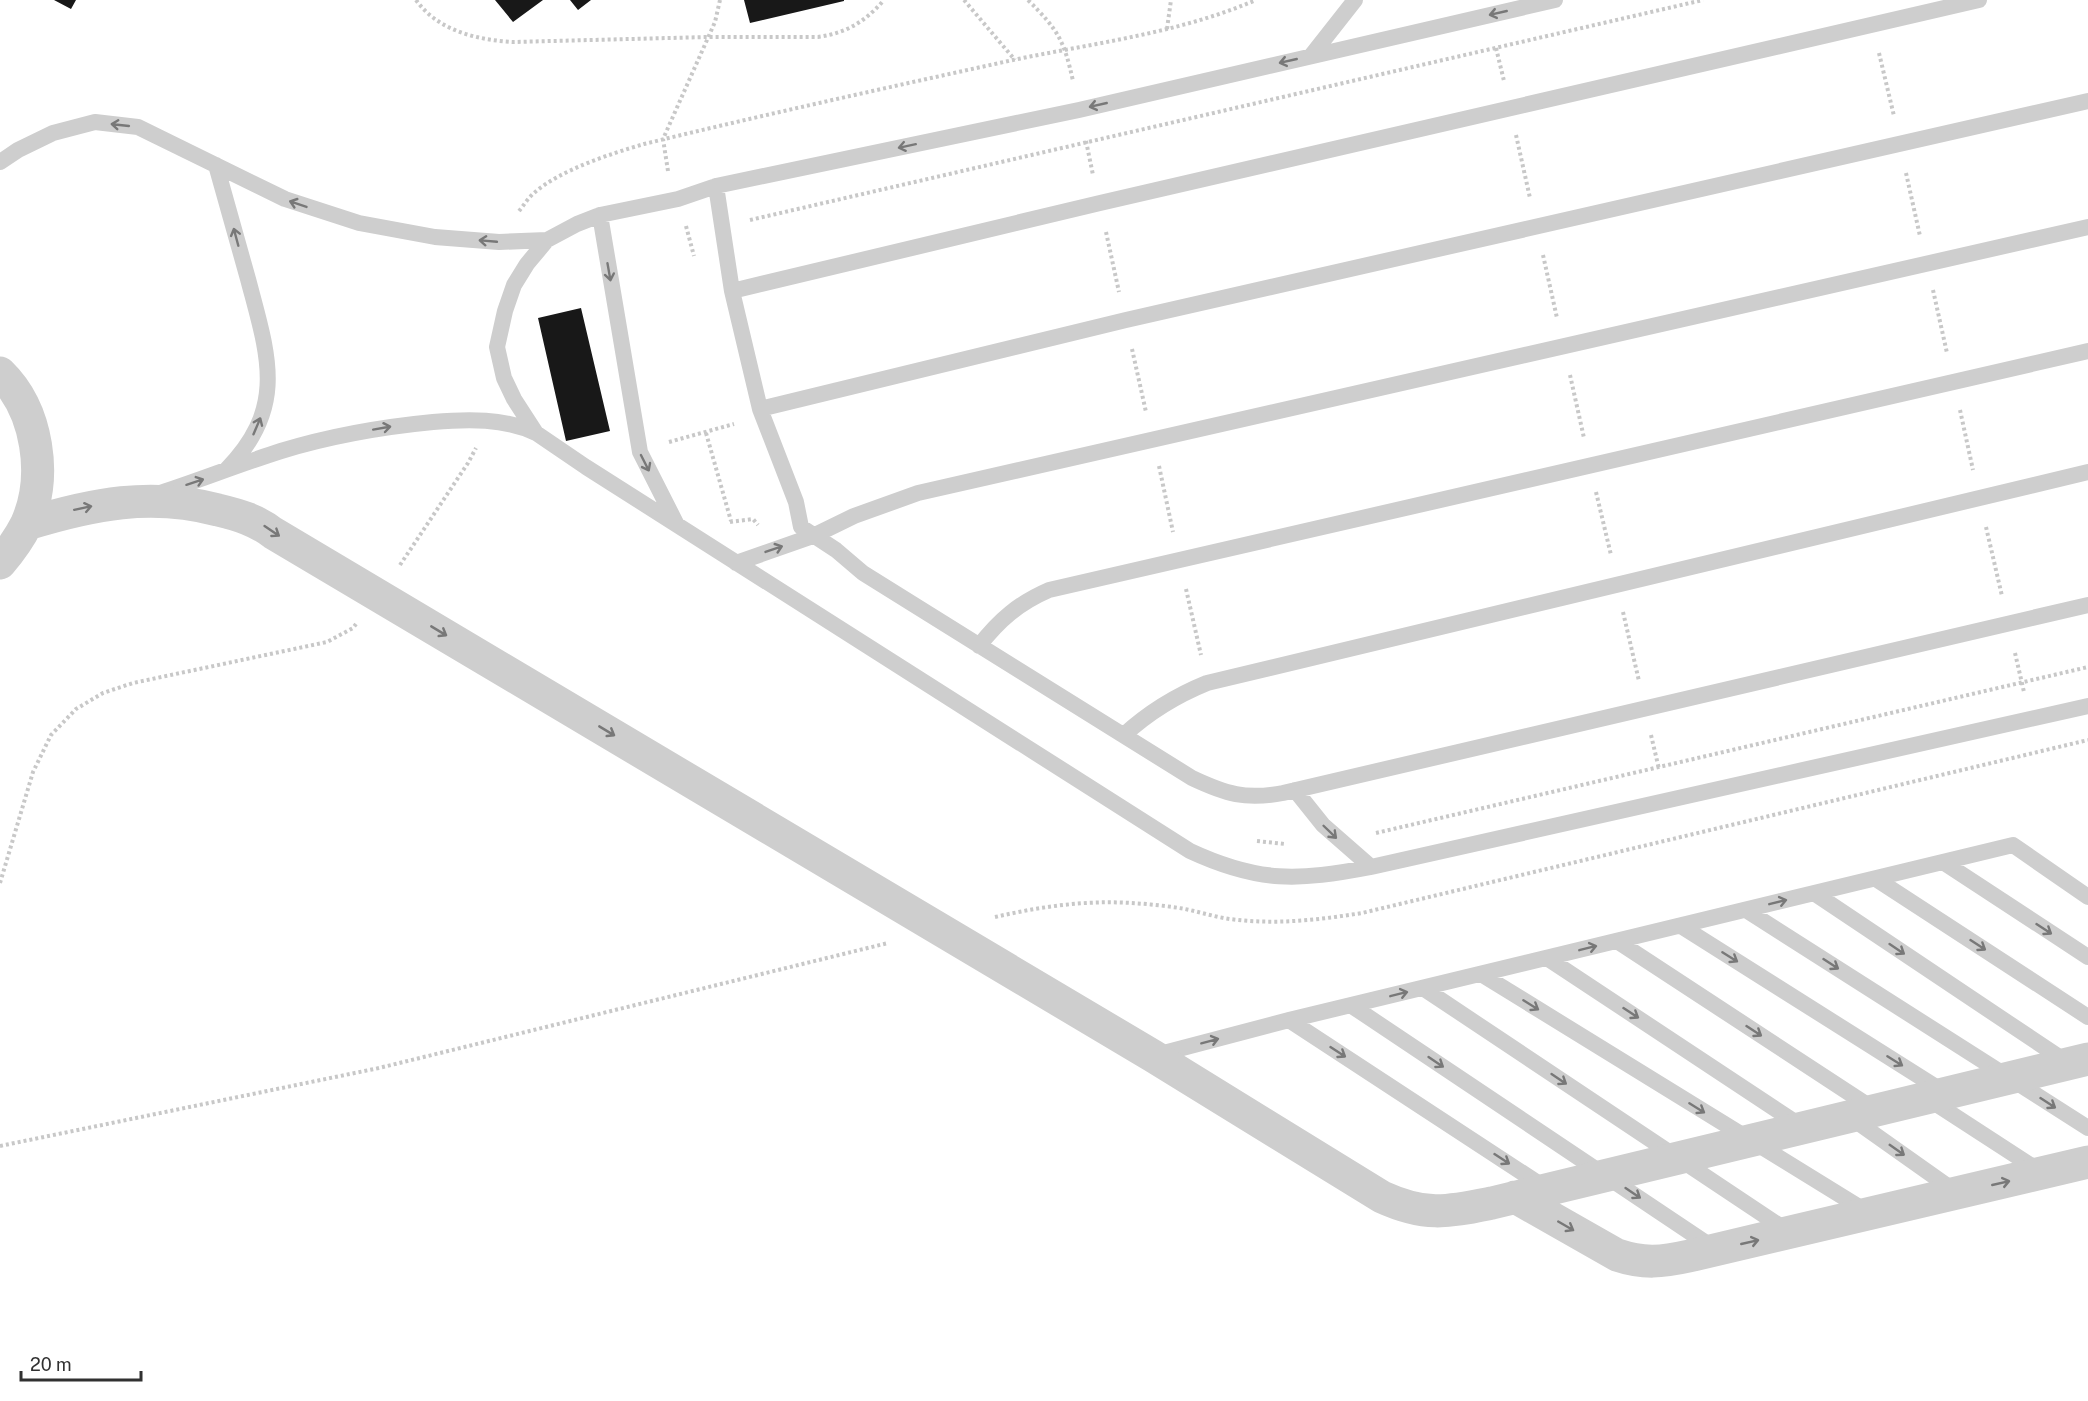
<svg xmlns="http://www.w3.org/2000/svg" width="2088" height="1401" font-family="'Public Sans',sans-serif">
  <rect width="100%" height="100%" fill="#fff"/>
  <path fill="#181818" d="M54,0H76L71,9Z
    M495,0H543L513,22Z
    M570,0H591L578,10Z
    M744,0H844V1L750,23Z
    M581,308L610,431L566,441L538,318Z"/>
  <g fill="none" stroke-linecap="round" stroke-linejoin="round">
    <path stroke="#c8c8c8" stroke-width="4" stroke-dasharray="3 3" stroke-linecap="butt" d="M416,0C438,31 478,40 513,42L708,37H818C846,33 865,22 884,0
      M964,0L1015,60
      M1028,0C1058,30 1064,40 1073,81
      M1167,29L1171,0
      M1496,48L1504,81
      M1879,53L1894,116
      M1516,135L1530,198
      M1086,141L1093,175
      M668,171L663,139L715,22L720,0
      M1906,173L1920,236
      M519,211C524,205 528,198 534,193C560,170 610,154 644,144C767,114 890,87 1013,60C1095,43 1179,33 1256,0
      M750,220L1703,0
      M686,226L694,256
      M1106,232L1119,292
      M1543,255L1557,318
      M1933,290L1947,353
      M1132,349L1146,412
      M1570,375L1584,438
      M1960,410L1973,470
      M706,433L731,521
      M669,442L734,424
      M1159,466L1173,532
      M1596,492L1611,555
      M730,522L753,519L758,525
      M1986,527L2002,596
      M400,565L468,463L476,448
      M1186,589L1201,655
      M1623,612L1639,681
      M2015,653L2024,692
      M1651,735L1659,769
      M1376,833L2088,667
      M1257,841L1285,844
      M0,883L33,772L51,735L76,709L103,693L133,683L327,642L353,628L356,624
      M995,917C1039,907 1084,900 1131,903C1149,904 1168,906 1185,909C1200,912 1215,917 1230,919C1275,925 1318,920 1362,913L2088,740
      M0,1146L379,1068L888,943"/>
    <path stroke="#cecece" stroke-width="16" d="M1555,0L1079,110L716,186L678,199L600,215L577,224L547,240L527,264L514,285L505,311L497,347L504,378L514,399L536,433L586,467L1190,851C1259,883 1298,881 1371,867L2088,706
      M1311,56L1355,0
      M0,162L18,150L53,133L95,122L138,127L285,199L359,223L435,237L499,242L547,240
      M216,165C227,203 237,241 248,279C268,355 288,407 226,470
      M716,186L732,291L760,409L796,502L801,527L836,550L863,573L1192,778C1226,794 1245,800 1283,793L2088,605
      M600,215L640,452L677,525
      M732,291L1100,203L1979,0
      M760,409L1126,320L2088,101
      M160,493C200,480 240,464 281,451C330,436 381,427 433,422C467,419 505,418 536,433
      M736,563L813,536L854,516L918,493L2088,227
      M979,646C999,620 1019,603 1049,590L2088,351
      M1124,735C1149,712 1175,696 1207,683L2088,472
      M1295,790L1323,825L1371,867
      M1943,862L2088,957
      M1876,879L2088,1017
      M1814,893L2068,1063
      M1746,910L2088,1128
      M1681,926L1944,1092
      M1617,941L1875,1110
      M1547,958L1804,1128
      M1481,974L1869,1213
      M1423,988L1789,1232
      M1352,1006L1715,1249
      M1289,1020L1547,1189
      M1156,1055L1289,1020L2013,845L2088,897
      M1927,1098L2041,1172
      M1850,1117L1956,1192"/>
    <path stroke="#cecece" stroke-width="33" d="M0,373C38,410 48,477 26,525C19,539 10,551 0,563
      M27,524C92,504 151,492 218,510C239,515 256,520 273,533L1153,1056L1382,1197C1426,1217 1447,1212 1492,1203L2088,1059
      M1515,1197L1617,1255C1644,1264 1662,1262 1689,1256L2088,1162"/>
  </g>
  <defs><path id="oneway-shaft" d="M-6 0H5M1.5-3L5.5 0L1.5 3" fill="none" stroke-width="1.6" stroke-linecap="round" stroke-linejoin="round" transform="scale(1.5)"/></defs>
  <g stroke="#787878">
    <use href="#oneway-shaft" transform="translate(1498 13) rotate(167)"/>
    <use href="#oneway-shaft" transform="translate(1288 61) rotate(167)"/>
    <use href="#oneway-shaft" transform="translate(1098 105) rotate(167)"/>
    <use href="#oneway-shaft" transform="translate(120 125) rotate(-174)"/>
    <use href="#oneway-shaft" transform="translate(907 146) rotate(168)"/>
    <use href="#oneway-shaft" transform="translate(298 204) rotate(-161)"/>
    <use href="#oneway-shaft" transform="translate(236 237) rotate(-105)"/>
    <use href="#oneway-shaft" transform="translate(488 241) rotate(-175)"/>
    <use href="#oneway-shaft" transform="translate(609 272) rotate(80)"/>
    <use href="#oneway-shaft" transform="translate(257 426) rotate(-67)"/>
    <use href="#oneway-shaft" transform="translate(382 428) rotate(-10)"/>
    <use href="#oneway-shaft" transform="translate(645 463) rotate(63)"/>
    <use href="#oneway-shaft" transform="translate(195 482) rotate(-18)"/>
    <use href="#oneway-shaft" transform="translate(83 508) rotate(-12)"/>
    <use href="#oneway-shaft" transform="translate(272 531) rotate(34)"/>
    <use href="#oneway-shaft" transform="translate(774 549) rotate(-19)"/>
    <use href="#oneway-shaft" transform="translate(439 631) rotate(31)"/>
    <use href="#oneway-shaft" transform="translate(607 731) rotate(31)"/>
    <use href="#oneway-shaft" transform="translate(1330 832) rotate(44)"/>
    <use href="#oneway-shaft" transform="translate(1778 902) rotate(-14)"/>
    <use href="#oneway-shaft" transform="translate(2044 929) rotate(33)"/>
    <use href="#oneway-shaft" transform="translate(1978 945) rotate(33)"/>
    <use href="#oneway-shaft" transform="translate(1588 948) rotate(-14)"/>
    <use href="#oneway-shaft" transform="translate(1897 949) rotate(34)"/>
    <use href="#oneway-shaft" transform="translate(1730 957) rotate(32)"/>
    <use href="#oneway-shaft" transform="translate(1831 964) rotate(33)"/>
    <use href="#oneway-shaft" transform="translate(1399 994) rotate(-14)"/>
    <use href="#oneway-shaft" transform="translate(1531 1005) rotate(32)"/>
    <use href="#oneway-shaft" transform="translate(1631 1013) rotate(33)"/>
    <use href="#oneway-shaft" transform="translate(1754 1031) rotate(33)"/>
    <use href="#oneway-shaft" transform="translate(1210 1041) rotate(-15)"/>
    <use href="#oneway-shaft" transform="translate(1338 1052) rotate(33)"/>
    <use href="#oneway-shaft" transform="translate(1895 1061) rotate(32)"/>
    <use href="#oneway-shaft" transform="translate(1436 1062) rotate(34)"/>
    <use href="#oneway-shaft" transform="translate(1559 1079) rotate(34)"/>
    <use href="#oneway-shaft" transform="translate(2048 1103) rotate(33)"/>
    <use href="#oneway-shaft" transform="translate(1697 1108) rotate(32)"/>
    <use href="#oneway-shaft" transform="translate(1897 1150) rotate(35)"/>
    <use href="#oneway-shaft" transform="translate(1502 1159) rotate(33)"/>
    <use href="#oneway-shaft" transform="translate(2001 1183) rotate(-13)"/>
    <use href="#oneway-shaft" transform="translate(1633 1193) rotate(34)"/>
    <use href="#oneway-shaft" transform="translate(1566 1226) rotate(30)"/>
    <use href="#oneway-shaft" transform="translate(1750 1242) rotate(-13)"/>
  </g>
  <path d="M21 1371v9h120v-9" fill="none" stroke="#313131" stroke-width="3"/>
  <text x="30" y="1371" font-size="18" fill="#313131" stroke="#ffffff" stroke-width="4.5" paint-order="stroke">20 m</text>
</svg>
